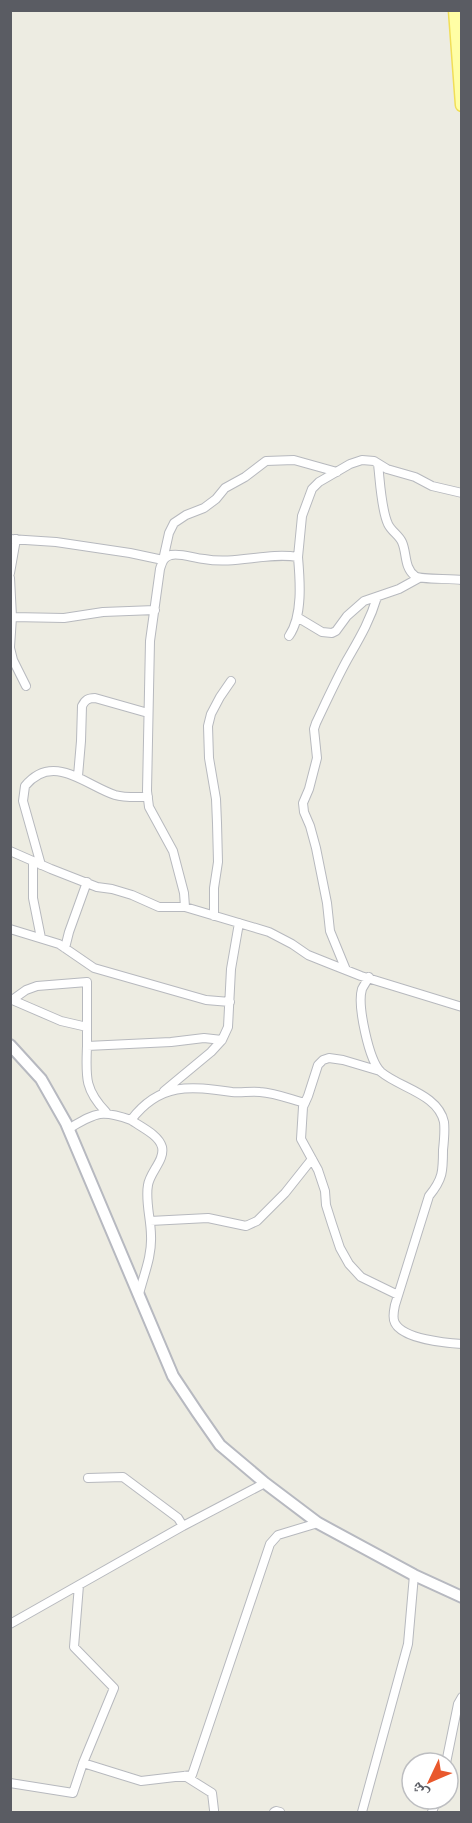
<svg xmlns="http://www.w3.org/2000/svg" width="472" height="1823" font-family="Cabin,'Noto Naskh Arabic',sans-serif">
  <rect width="100%" height="100%" fill="#edece2"/>
  <g fill="none" stroke-linecap="round" stroke-linejoin="round">
    <defs>
      <path id="street" d="M378,464C380,480 381,509 388,524C391,531 399,535 402,542C407,553 404,568 415,576C421,580 451,578 462,580
        M462,493L432,486L415,477L387,469L374,461L362,460L350,464L319,482L312,489L302,516L298,557C266,552 235,565 204,559C193,558 181,553 171,555C163,557 162,563 160,569L150,641L147,791L149,807L173,851L184,893L185,907L269,932L292,944L308,955L328,963L361,976L462,1007
        M10,539L56,542L130,553L163,560L169,533L174,523L186,515L204,508L216,499L225,488L245,477L266,461L294,460L337,472
        M10,573L16,539
        M10,578L12,617L10,647
        M12,617L64,618L103,612L155,610
        M297,617L322,632L332,633L336,631L347,616L364,601L399,589L419,578
        M289,636C303,616 300,580 298,557
        M10,648L13,660L26,686
        M78,776L81,741L82,706C85,700 88,698 95,698L148,713
        M10,851L51,869L97,887L112,889L132,895L159,907H185
        M33,861V898L41,938
        M41,865L23,801L25,786C53,752 85,785 115,795C125,798 137,797 148,797
        M214,916V888L218,862L217,823L216,799L209,758L208,726L211,714L220,697L231,681
        M10,929L59,944L94,968L206,1000L230,1002
        M65,948L69,932L87,882
        M346,970L330,931L327,903L316,848L310,826L304,812L303,803L309,789L317,758L314,729L316,723C326,702 336,680 347,660C359,639 370,621 377,597
        M369,977C367,981 364,985 362,989C357,1005 369,1061 381,1072C400,1088 438,1094 444,1122C445,1131 444,1141 443,1150C443,1171 443,1179 429,1196L395,1305C394,1310 392,1318 395,1323C403,1339 446,1343 462,1344
        M10,999L61,1021L87,1027
        M12,1000L26,990L37,986L87,982V1046
        M380,1071L343,1060L329,1058L323,1060L318,1065L308,1096L303,1107L301,1139L318,1170L325,1191L326,1205L332,1224L340,1248L349,1264L361,1277L398,1295
        M164,1091L211,1052L222,1040L228,1027L231,969L239,923
        M106,1112C84,1089 86,1076 87,1046L171,1042L204,1038L222,1040
        M131,1120C141,1127 159,1135 162,1147C165,1160 150,1172 148,1185C145,1201 151,1219 151,1236C152,1256 144,1274 139,1294
        M68,1129C96,1113 100,1109 131,1120C160,1082 190,1086 232,1092C241,1093 250,1091 260,1092C275,1093 290,1099 305,1103
        M150,1221L208,1218L246,1226L257,1221L285,1193L312,1159
        M88,1478L123,1477L178,1518L183,1526
        M79,1585L74,1647L114,1688L83,1763L141,1781L192,1775L270,1544L278,1535L318,1523
        M10,1624L183,1526L265,1483
        M446,1763L458,1704L462,1697
        M185,1776L212,1793L214,1810
        M10,1783L73,1793L83,1763
        M274,1812L276,1811L280,1812
        M362,1812L408,1644L414,1575
        M432,1812L437,1799"/>
      <path id="secondary" d="M10,1045L41,1079L66,1123L173,1376L197,1412L220,1445L265,1483L318,1523L414,1575L462,1597"/>
      <path id="primary" d="M455,10L462,105"/>
    </defs>
    <use href="#street" stroke="#b7b9be" stroke-width="10"/>
    <use href="#secondary" stroke="#b7b9c0" stroke-width="14"/>
    <use href="#primary" stroke="#f1de57" stroke-width="15"/>
    <use href="#street" stroke="#fff" stroke-width="8"/>
    <use href="#secondary" stroke="#fff" stroke-width="10"/>
    <use href="#primary" stroke="#fffea5" stroke-width="12"/>
  </g>
  <rect width="472" height="1823" fill="none" stroke="#5a5c63" stroke-width="24"/>
  <g transform="translate(430 1781) rotate(226)"><circle r="28" fill="#ffffff" stroke="#bdbec1" stroke-width="1.5"/>
  <path d="M0-4.5L10 22L0 15L-10 22Z" fill="#e9582c"/>
  <text y="-9" font-size="16" font-weight="bold" text-anchor="middle" fill="#5a5c63">ش</text>
  </g>
</svg>
